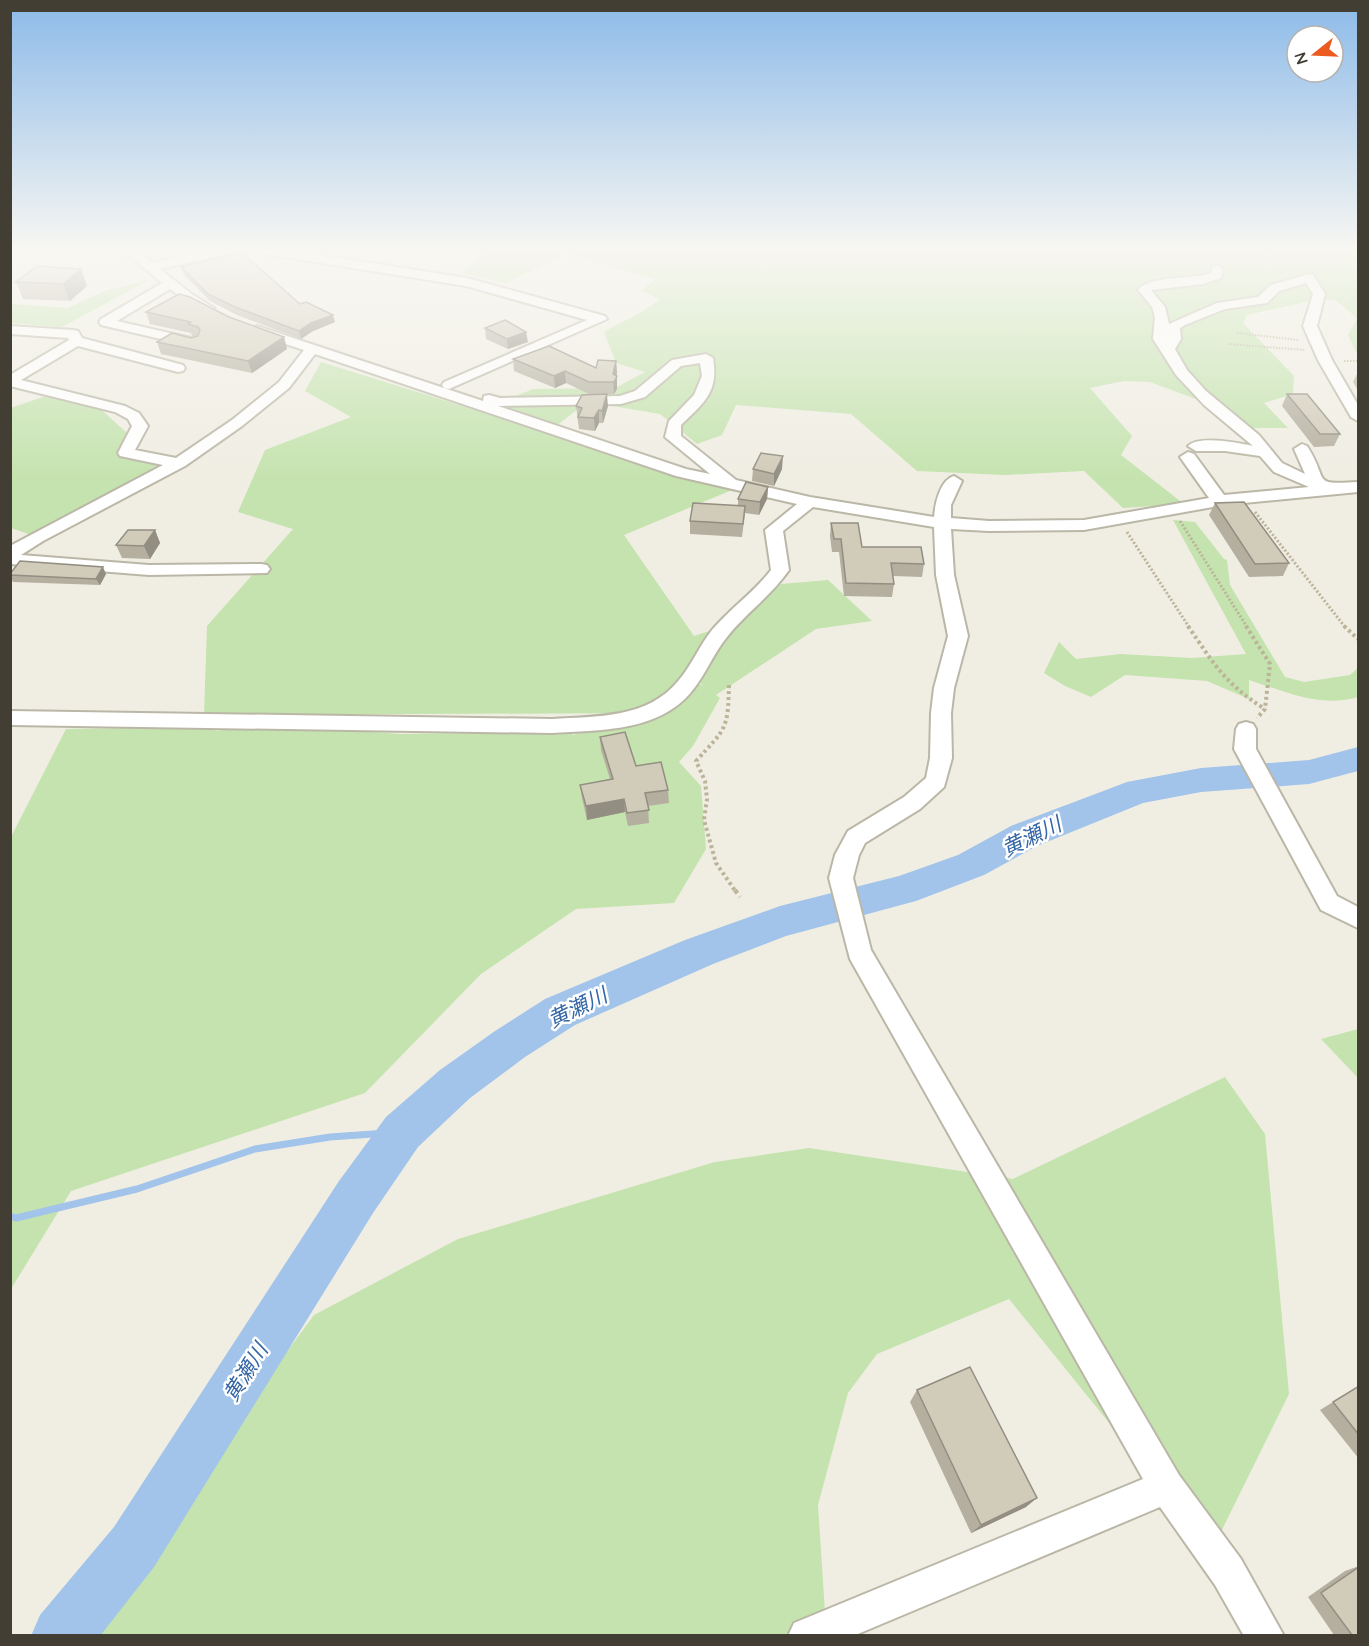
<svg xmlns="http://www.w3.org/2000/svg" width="1369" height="1646" font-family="Quicksand,'Noto Sans JP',sans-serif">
  <rect width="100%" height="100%" fill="#f0eee3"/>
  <path fill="#c4e3ae" d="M486,250H1358V356L1348,335L1357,318L1335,300H1315L1247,315L1243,323L1294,376L1293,394L1264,403L1288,428H1249L1212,405L1150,382L1124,381L1090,388L1132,436L1121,455L1184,504L1123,508L1084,471L1005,475L917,471L851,414L736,405L722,435L697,444L660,414L612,406H582L556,426L501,407L504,401L533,389L615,388L645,372L616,363L604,332C625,319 641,315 660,299L641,291L656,279L566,254L506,283L462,273Z
    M149,280L62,327L11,323V304L68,308L104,291Z
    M321,362L732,490L624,535L694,636L728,625L648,713L204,715L207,626L293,529L238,512L265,450L351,417L305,391Z
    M43,397L95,404L127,433L131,454L160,467L37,537L11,528L10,408Z
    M1173,520L1195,522L1224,559L1227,560L1230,585L1285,677L1304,682L1350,675L1358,668V697C1320,708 1286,692 1249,680V699L1207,681L1125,675L1091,697L1065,686L1044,673L1059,642L1076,659L1121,654L1192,658L1246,654Z
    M828,580L872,621L816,629L716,695L720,698L693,746L679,762L701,786L706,849L674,903L576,909L481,974L365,1093L71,1191L11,1289V837L66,729L127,728L162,721L219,731L235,722L400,734L573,732L572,735L645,723L694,680L703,686L700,682L732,628L781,584Z
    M1358,1029V1078L1321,1039Z
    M1225,1077L1265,1134L1289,1394L1212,1550L1009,1299L877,1354L848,1393L818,1505L826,1628L787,1636H77L314,1315L458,1239L715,1162L809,1148L1013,1179Z"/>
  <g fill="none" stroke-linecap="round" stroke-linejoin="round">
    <path stroke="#a2c3ea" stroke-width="7" d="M10,1216L16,1218L137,1189L255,1149L330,1137L402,1132"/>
    <path fill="#a2c3ea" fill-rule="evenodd" d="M1358,747V771L1309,784L1201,792L1143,803L1037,846L984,875L916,901L786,936L713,964L575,1025L525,1057L470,1098L418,1147L373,1213L154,1567L100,1636H31L40,1615L114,1527L339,1181L386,1117L440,1070L495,1031L545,999L685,940L780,906L899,876L958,855L1011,826L1127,782L1201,768L1309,760Z"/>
    <defs>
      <path id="minor" d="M123,250H137L152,263L209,250H232L230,253L160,269L193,295L214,308L215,311L214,314H204L170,289L117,321L200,340L202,343L200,346L195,347L101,325L99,322L101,319L162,283Z
        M259,250H289L467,278L605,316L607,319L449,389L444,388L442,385L444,382L587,320L466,286L265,254Z
        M1217,265L1223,269L1221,278L1203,284L1151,290L1165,307L1169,324L1217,303L1258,297L1271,285L1309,274L1313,275L1325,294L1317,326L1332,360L1358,405V421L1351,417L1318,360L1303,326L1313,294L1306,283L1279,291L1267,303L1225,309L1185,325L1180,328L1181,339L1175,349L1187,370L1206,391L1259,435L1282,463L1305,474L1294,449L1302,444L1307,446C1330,481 1309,485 1358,482V492L1224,505L1084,530L989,531L951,529L954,575L968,636L954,688L951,713L952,758L944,787L920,809L865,843L859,855L853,878L871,950L1179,1475L1241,1559L1284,1636H1244L1215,1585L1160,1507L853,1636H788L794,1623L1143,1479L850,959L829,878L835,855L848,831L904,797L926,778L930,758L931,713L934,688L948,636L936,575L934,527L813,507L783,531L789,570C771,596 746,613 727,637C713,654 706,674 692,691C659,732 600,730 552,733L10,725V711L552,719C597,716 648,719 679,680C692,665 699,646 712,630C729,610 750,595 767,575L771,570L765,530L797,504L676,476L315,354L289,388L242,426L185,466L43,541L21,555L149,565L261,564L267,565L270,569L267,573L149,575L10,564V546L163,465L120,456L118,453L132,426L128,419L115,412L10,386V375L69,340L68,338L10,334V326L73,330L78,331L82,338L183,365L185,368L183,371L178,372L78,346L21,380L125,406L139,413L148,426L135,450L176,458L232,420L279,382L304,350L252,333L250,330L257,326L483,401L484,396L489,395L500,398L620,396L635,391L672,360L706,354L713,358C719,392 704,403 681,425V436L736,480L810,497L934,517C935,504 940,480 954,476L962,481L951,505V518L989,521L1084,520L1209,498L1180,457L1188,452L1194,454L1224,495L1309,487L1274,472L1260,456L1225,451H1196L1188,446C1199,435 1238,443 1253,446L1204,405L1176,375L1153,339L1155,317L1152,307L1138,290C1149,275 1192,280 1211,273L1213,266ZM700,363L702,376L694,395L669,421L665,437L710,474L686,469L498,406L621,404L645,397L681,366Z
        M1246,722L1253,724L1256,729V749L1337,896L1358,907V928L1321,910L1234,749L1236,729L1239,724Z"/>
    </defs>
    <use href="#minor" stroke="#bbb7a7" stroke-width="4"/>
    <path stroke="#bcb499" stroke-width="2" stroke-dasharray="1.5 1.5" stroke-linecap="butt" d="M1316,269L1322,250
      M1237,333L1298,340
      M1228,344L1305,350
      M1344,361H1358"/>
    <path stroke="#bcb499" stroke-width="3" stroke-dasharray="2 2" stroke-linecap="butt" d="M1255,512L1345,627
      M1180,521L1247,627
      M1127,532L1189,627"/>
    <path stroke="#bcb499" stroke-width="4" stroke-dasharray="3 3" stroke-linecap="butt" d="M1188,626C1214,664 1225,684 1265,709
      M1246,626L1270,664L1265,709L1257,718
      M1344,626L1358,639
      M729,685C728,730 726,728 696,761L705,781L707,799L704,820L716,863L736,892"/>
    <path stroke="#bcb499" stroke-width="4.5" stroke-dasharray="4 4" stroke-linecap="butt" d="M735,890L740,897"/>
    <use href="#minor" fill="#fff" fill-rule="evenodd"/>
  </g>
  <path fill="#b4af9f" d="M181,267L300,304L335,322L313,331L301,339L237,315L210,301L184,275Z
    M81,269L87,286L70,301L23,299L16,282Z
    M146,312L229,317L284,337L287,349L252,373L161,354L157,342L195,337L192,336L191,333L150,324Z
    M485,328L528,342L508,349L486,339Z
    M513,359L596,368L616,361L617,373L616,376L617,389L614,394H589L566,383L555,388L514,371Z
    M1359,370V392L1353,382Z
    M1287,394L1340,434L1334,446L1314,447L1282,406Z
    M576,406H608L603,423H599L595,431L579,429Z
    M753,469H782L774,486L752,481Z
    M768,487L767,499L759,515L745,513L742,537L690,534V521L738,506V499Z
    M1215,503L1289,563L1283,576L1249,577L1209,515Z
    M831,523L862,547L924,564L922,577L893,576L894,584L892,597L844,596L839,552H832L830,536Z
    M155,530L160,543L150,559L122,558L116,545Z
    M10,574H106L100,585L13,582L10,577Z
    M600,737L636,766L668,790L669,803L648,806L649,823L628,826L625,812L587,820L582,798L580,785L610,779L601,750Z
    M1359,1386V1459L1320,1410Z
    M917,1390L1026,1507L971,1533L910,1402Z
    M1359,1566V1635H1334L1308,1597L1345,1571Z"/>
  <path fill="#928e82" d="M81,269L87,286L70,301L63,284Z
    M333,315L335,322L313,331L301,339L299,331L311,323Z
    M526,332L528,342L508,349L507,339Z
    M284,337L287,349L252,373L248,361Z
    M616,361L617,373L615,379L617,376V389L614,394L613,374Z
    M565,371L566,383L555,388L554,376Z
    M607,394L608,406L603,423L602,411Z
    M599,410V423L595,431L594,418Z
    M783,456L782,469L774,486V474Z
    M768,487L767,499L759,515L760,502Z
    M155,530L160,543L150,559L144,546Z
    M103,567L106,574L100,585L96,579Z
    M624,799L625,812L587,820L586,806Z
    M1037,1498L1026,1507L971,1533L981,1525Z"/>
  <path fill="#d1cbb9" stroke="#928e82" stroke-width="1.5" d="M242,253L300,304L306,302L333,315L311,323L299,331L235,307L208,294L181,267Z
    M37,266L81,269L63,284L16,282Z
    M179,294L190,297L229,317L284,337L248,361L157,342L172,333L191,338L198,336L200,330L198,327L188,324L191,322L146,312Z
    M505,320L526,332L507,339L485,328Z
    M549,346L596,368L598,360L616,361L613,374L617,376L614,382H589L565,371L554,376L513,359Z
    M607,394L602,411L599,410L594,418L578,417L582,408L576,406L582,395Z
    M1287,394H1307L1340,434H1320Z
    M761,453L783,456L774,474L753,469Z
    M746,482L768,487L760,502L738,499Z
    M1244,502L1289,563L1255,564L1215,503Z
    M693,503L745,506L743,524L690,521Z
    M831,523H858L862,547H921L924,564L891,563L894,584L846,583L841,539H834Z
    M128,530H155L144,546L116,545Z
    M20,561L103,567L96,579L10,575V574Z
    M625,732L636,766L661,762L668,790L645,793L649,810L627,813L624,799L586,806L580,785L613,779L600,737Z
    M970,1367L1037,1498L981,1525L917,1390Z
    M1359,1386V1435L1333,1402Z
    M1359,1567V1635H1352L1321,1593Z"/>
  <linearGradient id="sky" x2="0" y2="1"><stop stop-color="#8cbae9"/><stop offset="0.52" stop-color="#f8f7f2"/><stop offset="1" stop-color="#f8f7f2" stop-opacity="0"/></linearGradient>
  <rect width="1369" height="481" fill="url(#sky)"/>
  <g text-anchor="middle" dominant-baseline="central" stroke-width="5" stroke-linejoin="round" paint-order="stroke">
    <g font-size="21" font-style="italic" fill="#3567a5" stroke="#fff">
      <text transform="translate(1031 836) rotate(-26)">黄瀬川</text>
      <text transform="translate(577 1007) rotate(-26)">黄瀬川</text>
      <text transform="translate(245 1372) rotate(-58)">黄瀬川</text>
    </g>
  </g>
  <rect width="1369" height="1646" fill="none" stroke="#423e34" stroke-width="24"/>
  <g transform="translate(1315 54) rotate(252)"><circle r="28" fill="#ffffff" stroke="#b3b2ae" stroke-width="1.5"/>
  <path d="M0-4.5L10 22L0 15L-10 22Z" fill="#ec5a1f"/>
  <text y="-9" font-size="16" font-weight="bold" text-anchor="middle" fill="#423e34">N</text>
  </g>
</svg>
